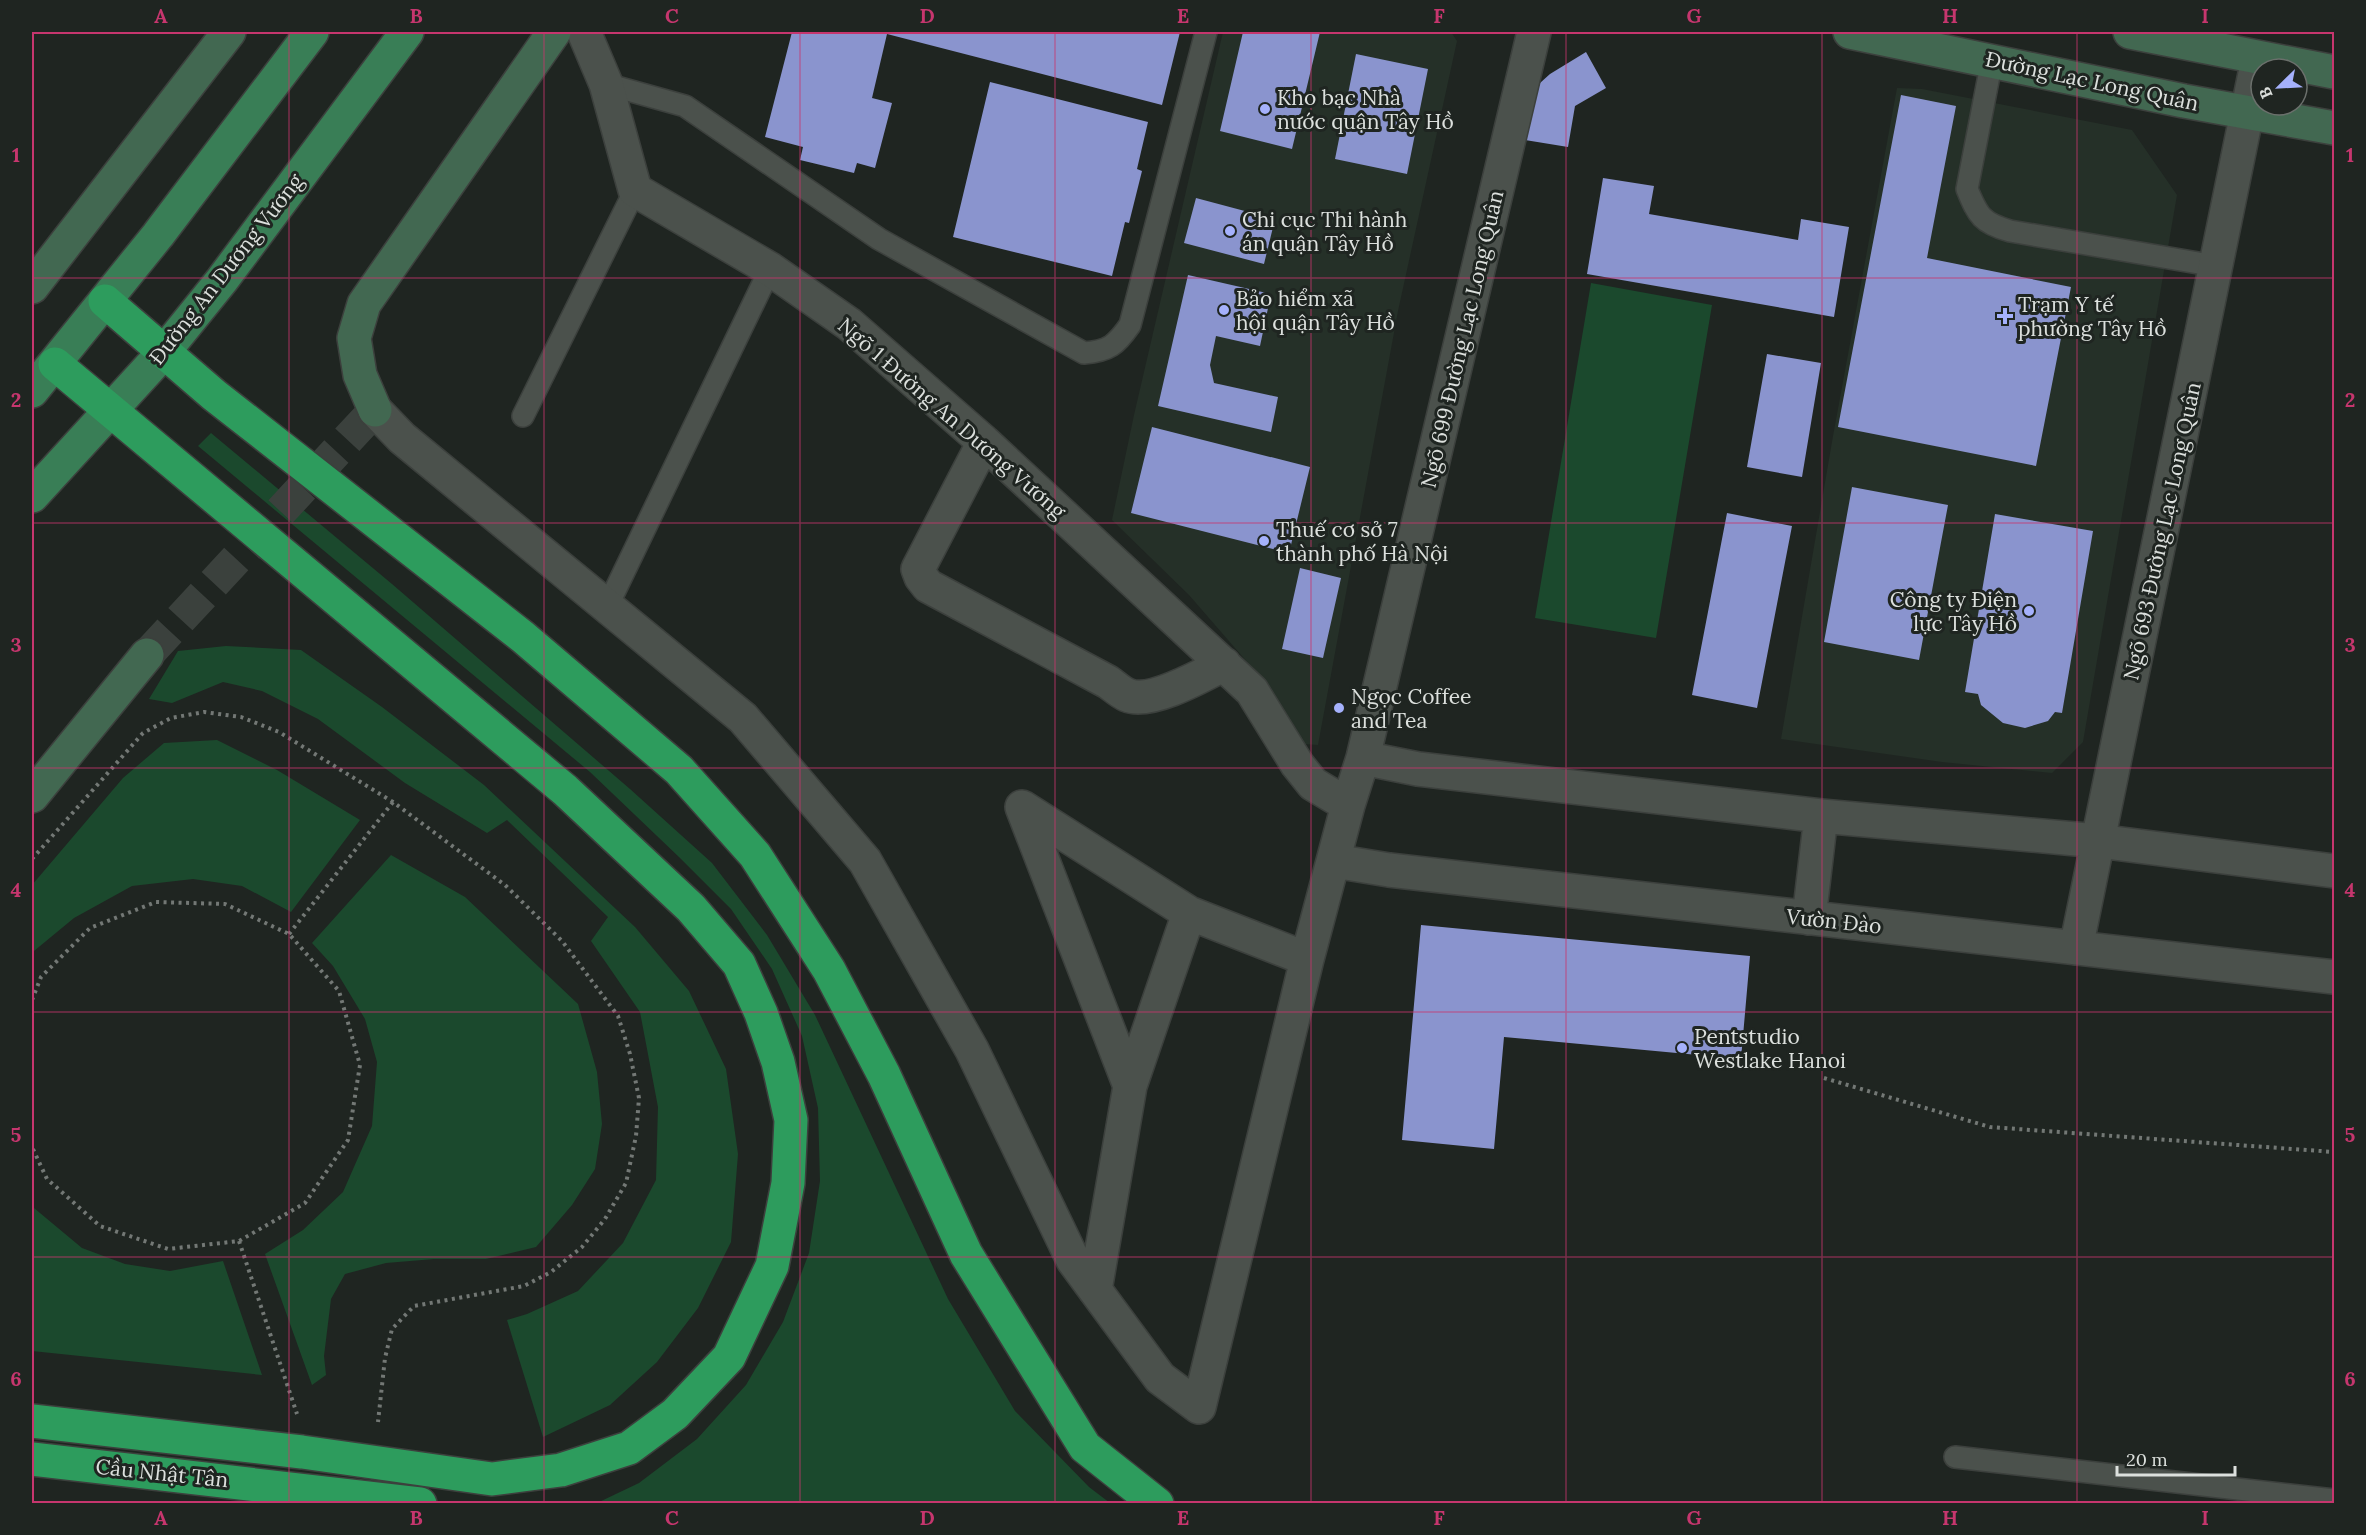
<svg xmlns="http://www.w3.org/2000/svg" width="2366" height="1535" font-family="Lora,serif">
  <rect width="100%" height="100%" fill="#1f2521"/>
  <path fill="#253028" d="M1223,32H1451L1457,41L1398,311L1318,745L1304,744L1261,678L1189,595L1112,520L1134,415Z
    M1897,88L1922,89L2132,130L2177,195L2083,742L2052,773L1942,762L1781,739L1833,436Z"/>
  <path fill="#1b492d" d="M1591,283L1712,305L1656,638L1535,618Z
    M211,433L392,584L630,789L712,863L767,935L815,1015L948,1299L1015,1411L1089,1487L1110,1503H597L639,1483L697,1439L746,1385L783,1322L809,1253L820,1181L818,1108L802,1036L772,969L731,909L679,857L590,772L198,446Z
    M226,646L301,650L382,707L484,785L635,927L689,991L726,1069L738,1154L731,1242L698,1308L657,1362L610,1405L543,1437L507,1320L527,1314L578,1291L623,1243L656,1180L658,1107L640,1012L591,941L608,917L507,820L487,833L405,783L318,719L262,691L223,682L172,703L149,699L178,651Z
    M217,740L277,770L360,820L291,912L242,886L193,879L132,886L74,918L34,951L32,956V885L123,778L164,743Z
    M391,855L465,897L578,1004L597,1072L602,1124L595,1169L572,1205L536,1247L486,1259H434L386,1263L345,1274L331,1299L324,1356L326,1375L312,1385L265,1254L303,1230L343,1192L372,1126L377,1062L365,1019L333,966L312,943Z
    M32,1204L34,1208L82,1248L125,1264L170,1271L223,1261L262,1375L32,1351Z"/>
  <path fill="#8a94ce" d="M792,32H1180L1162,105L887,34L872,98L892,103L875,168L857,163L854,173L800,160L803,147L765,137Z
    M1243,32H1320L1292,149L1220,131Z
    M1586,52L1606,88L1575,106L1568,147L1525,140L1534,94L1540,83L1550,74Z
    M1356,54L1428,69L1407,174L1335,159Z
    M990,82L1148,122L1137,169L1142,171L1129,223L1125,222L1112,276L953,237Z
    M1901,95L1956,106L1927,258L2071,287L2036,466L1838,427Z
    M1603,178L1654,186L1649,214L1798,240L1801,219L1849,227L1834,317L1587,274Z
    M1196,198L1275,219L1264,264L1184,243Z
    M1188,275L1271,294L1260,346L1216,336L1210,365L1214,383L1278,397L1271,432L1158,406Z
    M1767,354L1821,363L1802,477L1747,467Z
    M1152,427L1310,467L1289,553L1131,513Z
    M1852,487L1948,505L1919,660L1824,642Z
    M1727,513L1792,526L1757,708L1692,695Z
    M1995,514L2093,531L2062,713L2055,712L2048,721L2025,728L2003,723L1981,705L1978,694L1965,692Z
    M1300,568L1341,578L1323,658L1282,649Z
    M1421,925L1750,956L1741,1059L1504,1037L1494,1149L1402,1140Z"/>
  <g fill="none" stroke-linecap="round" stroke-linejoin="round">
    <path stroke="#3b413d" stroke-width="33" stroke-dasharray="33 16" stroke-linecap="butt" d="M147,655L375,410"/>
    <defs>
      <path id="lane" d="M1992,60L1967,189C1978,216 1982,223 2010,231L2216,266
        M606,84L685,106L879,239L1084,353C1109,351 1116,345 1130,325L1206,32
        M523,416L635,190
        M608,605L770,269
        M1955,1457L2334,1500"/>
      <path id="street" d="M584,32L606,84L635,190L770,269L849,324L984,442L1252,691L1297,764L1313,784L1348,805
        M375,410L402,438L743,718L865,861L972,1050L1073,1260L1160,1378L1199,1407L1307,959L1348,805L1363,758L1534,32
        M984,442L918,569L921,577L928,586L1108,682C1114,686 1120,692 1127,695C1150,705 1203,675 1224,664
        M1363,758L1418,769L1821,816L2098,841L2334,871
        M1334,861L1389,870L2334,977
        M1809,918L1821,816
        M2076,948L2258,59
        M1130,1086L1022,807L1189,913
        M1095,1290L1130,1086L1189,913L1307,959"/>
      <path id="secondary" d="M1850,32L2184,101L2334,128
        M2130,32L2334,72
        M32,287L229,32
        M375,410L360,375L354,338L364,304L554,32
        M32,796L147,655"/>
      <path id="primary" d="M32,391L158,235L312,32
        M32,496L163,353L222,280L407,32"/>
      <path id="highway" d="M105,301L214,395L523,637L679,770L755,855L829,970L884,1075L966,1254L1085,1447L1157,1504
        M32,1421L302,1452L492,1479L561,1470L629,1448L675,1414L729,1357L772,1266L788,1183L791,1120L778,1062L761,1013L739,964L691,908L565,790L55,364
        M32,1459L420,1504"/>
    </defs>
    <use href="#lane" stroke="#3c403d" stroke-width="24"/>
    <use href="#street" stroke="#3c403d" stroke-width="36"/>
    <use href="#secondary" stroke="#3c403d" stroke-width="36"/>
    <use href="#primary" stroke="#3c403d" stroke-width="36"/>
    <use href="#highway" stroke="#3c403d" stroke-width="36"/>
    <path stroke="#737875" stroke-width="4" stroke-dasharray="3 4.5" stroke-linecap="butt" d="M32,859L143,733L171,718L204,712L241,717L279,732L393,802L505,885L562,941L618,1016L630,1054L639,1098L636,1136L626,1183L605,1219L582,1247L551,1272L524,1286L414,1306L392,1329L385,1358L378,1422
      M289,934L393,802
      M32,1000L41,977L90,928L156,902L225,904L289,934L339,991L360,1065L348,1140L305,1203L239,1241L168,1249L100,1226L47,1179L32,1147
      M1824,1078L1990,1127L2334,1152
      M239,1241L297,1414"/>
    <use href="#lane" stroke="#4b514c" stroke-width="21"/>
    <use href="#street" stroke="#4b514c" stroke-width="33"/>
    <use href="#secondary" stroke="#426851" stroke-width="33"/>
    <use href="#primary" stroke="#397e56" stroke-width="33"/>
    <use href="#highway" stroke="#2d9c5d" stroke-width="33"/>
  </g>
  <path fill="none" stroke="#c6366e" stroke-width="1.5" stroke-opacity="0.55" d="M289,32V1504M544,32V1504M800,32V1504M1055,32V1504M1311,32V1504M1566,32V1504M1822,32V1504M2077,32V1504M32,278H2334M32,523H2334M32,768H2334M32,1012H2334M32,1257H2334"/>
  <g fill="#a5b1fc" stroke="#1f2521" stroke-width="2">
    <circle cx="1265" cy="109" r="6"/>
    <circle cx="1230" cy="231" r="6"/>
    <circle cx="1224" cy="310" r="6"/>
    <path d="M2002 307h6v6h6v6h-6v6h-6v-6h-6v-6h6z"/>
    <circle cx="1264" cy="541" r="6"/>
    <circle cx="2029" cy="611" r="6"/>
    <circle cx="1339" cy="708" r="6"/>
    <circle cx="1682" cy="1048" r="6"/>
  </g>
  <g text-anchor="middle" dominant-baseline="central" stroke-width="6" stroke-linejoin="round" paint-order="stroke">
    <g font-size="21" fill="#dce0dd" stroke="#1f2521">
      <text transform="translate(2092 81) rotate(12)">Đường Lạc Long Quân</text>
      <text transform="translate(226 269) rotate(-52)">Đường An Dương Vương</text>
      <text transform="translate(1462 339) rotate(-77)">Ngõ 699 Đường Lạc Long Quân</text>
      <text transform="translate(952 418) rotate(41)">Ngõ 1 Đường An Dương Vương</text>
      <text transform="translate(2162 531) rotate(-78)">Ngõ 693 Đường Lạc Long Quân</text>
      <text transform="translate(1834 921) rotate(6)">Vườn Đào</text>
      <text transform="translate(162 1473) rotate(6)">Cầu Nhật Tân</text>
    </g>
    <g font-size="21" fill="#dce0dd" stroke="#1f2521" text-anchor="start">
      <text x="1277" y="97">Kho bạc Nhà<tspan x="1277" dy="24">nước quận Tây Hồ</tspan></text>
      <text x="1242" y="219">Chi cục Thi hành<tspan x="1242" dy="24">án quận Tây Hồ</tspan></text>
      <text x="1236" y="298">Bảo hiểm xã<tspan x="1236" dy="24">hội quận Tây Hồ</tspan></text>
      <text x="2018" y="304">Trạm Y tế<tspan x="2018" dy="24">phường Tây Hồ</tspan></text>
      <text x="1276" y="529">Thuế cơ sở 7<tspan x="1276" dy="24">thành phố Hà Nội</tspan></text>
      <text x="2017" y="599" text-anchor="end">Công ty Điện<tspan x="2017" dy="24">lực Tây Hồ</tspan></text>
      <text x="1351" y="696">Ngọc Coffee<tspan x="1351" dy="24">and Tea</tspan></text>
      <text x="1694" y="1036">Pentstudio<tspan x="1694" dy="24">Westlake Hanoi</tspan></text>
    </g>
  </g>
  <rect width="2366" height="1535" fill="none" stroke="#1f2521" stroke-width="66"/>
  <g transform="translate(2279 87) rotate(246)"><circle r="28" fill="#1f2521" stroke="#6b706c" stroke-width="1.5"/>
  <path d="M0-4.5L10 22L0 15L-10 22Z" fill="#a5b1fc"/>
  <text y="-9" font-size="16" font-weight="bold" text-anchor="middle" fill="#dce0dd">B</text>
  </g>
  <path d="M2117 1466v9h118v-9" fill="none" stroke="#dce0dd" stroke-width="3"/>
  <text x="2126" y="1466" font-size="18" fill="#dce0dd" stroke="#1f2521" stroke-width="4.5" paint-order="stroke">20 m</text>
  <rect x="33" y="33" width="2300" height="1469" fill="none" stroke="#c6366e" stroke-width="2"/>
  <g font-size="20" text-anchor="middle" font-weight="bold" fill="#c6366e">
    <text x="161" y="23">A</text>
    <text x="416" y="23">B</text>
    <text x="672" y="23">C</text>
    <text x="927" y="23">D</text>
    <text x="1183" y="23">E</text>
    <text x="1439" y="23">F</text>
    <text x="1694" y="23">G</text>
    <text x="1950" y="23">H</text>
    <text x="2205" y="23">I</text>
    <text x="16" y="162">1</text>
    <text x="2350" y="162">1</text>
    <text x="16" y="407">2</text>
    <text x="2350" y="407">2</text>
    <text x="16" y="652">3</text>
    <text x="2350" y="652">3</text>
    <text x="16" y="897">4</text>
    <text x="2350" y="897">4</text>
    <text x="16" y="1142">5</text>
    <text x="2350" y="1142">5</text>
    <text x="16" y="1386">6</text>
    <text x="2350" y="1386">6</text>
    <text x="161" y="1525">A</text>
    <text x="416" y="1525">B</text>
    <text x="672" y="1525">C</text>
    <text x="927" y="1525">D</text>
    <text x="1183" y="1525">E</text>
    <text x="1439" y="1525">F</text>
    <text x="1694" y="1525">G</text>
    <text x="1950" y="1525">H</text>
    <text x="2205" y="1525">I</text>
  </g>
</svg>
